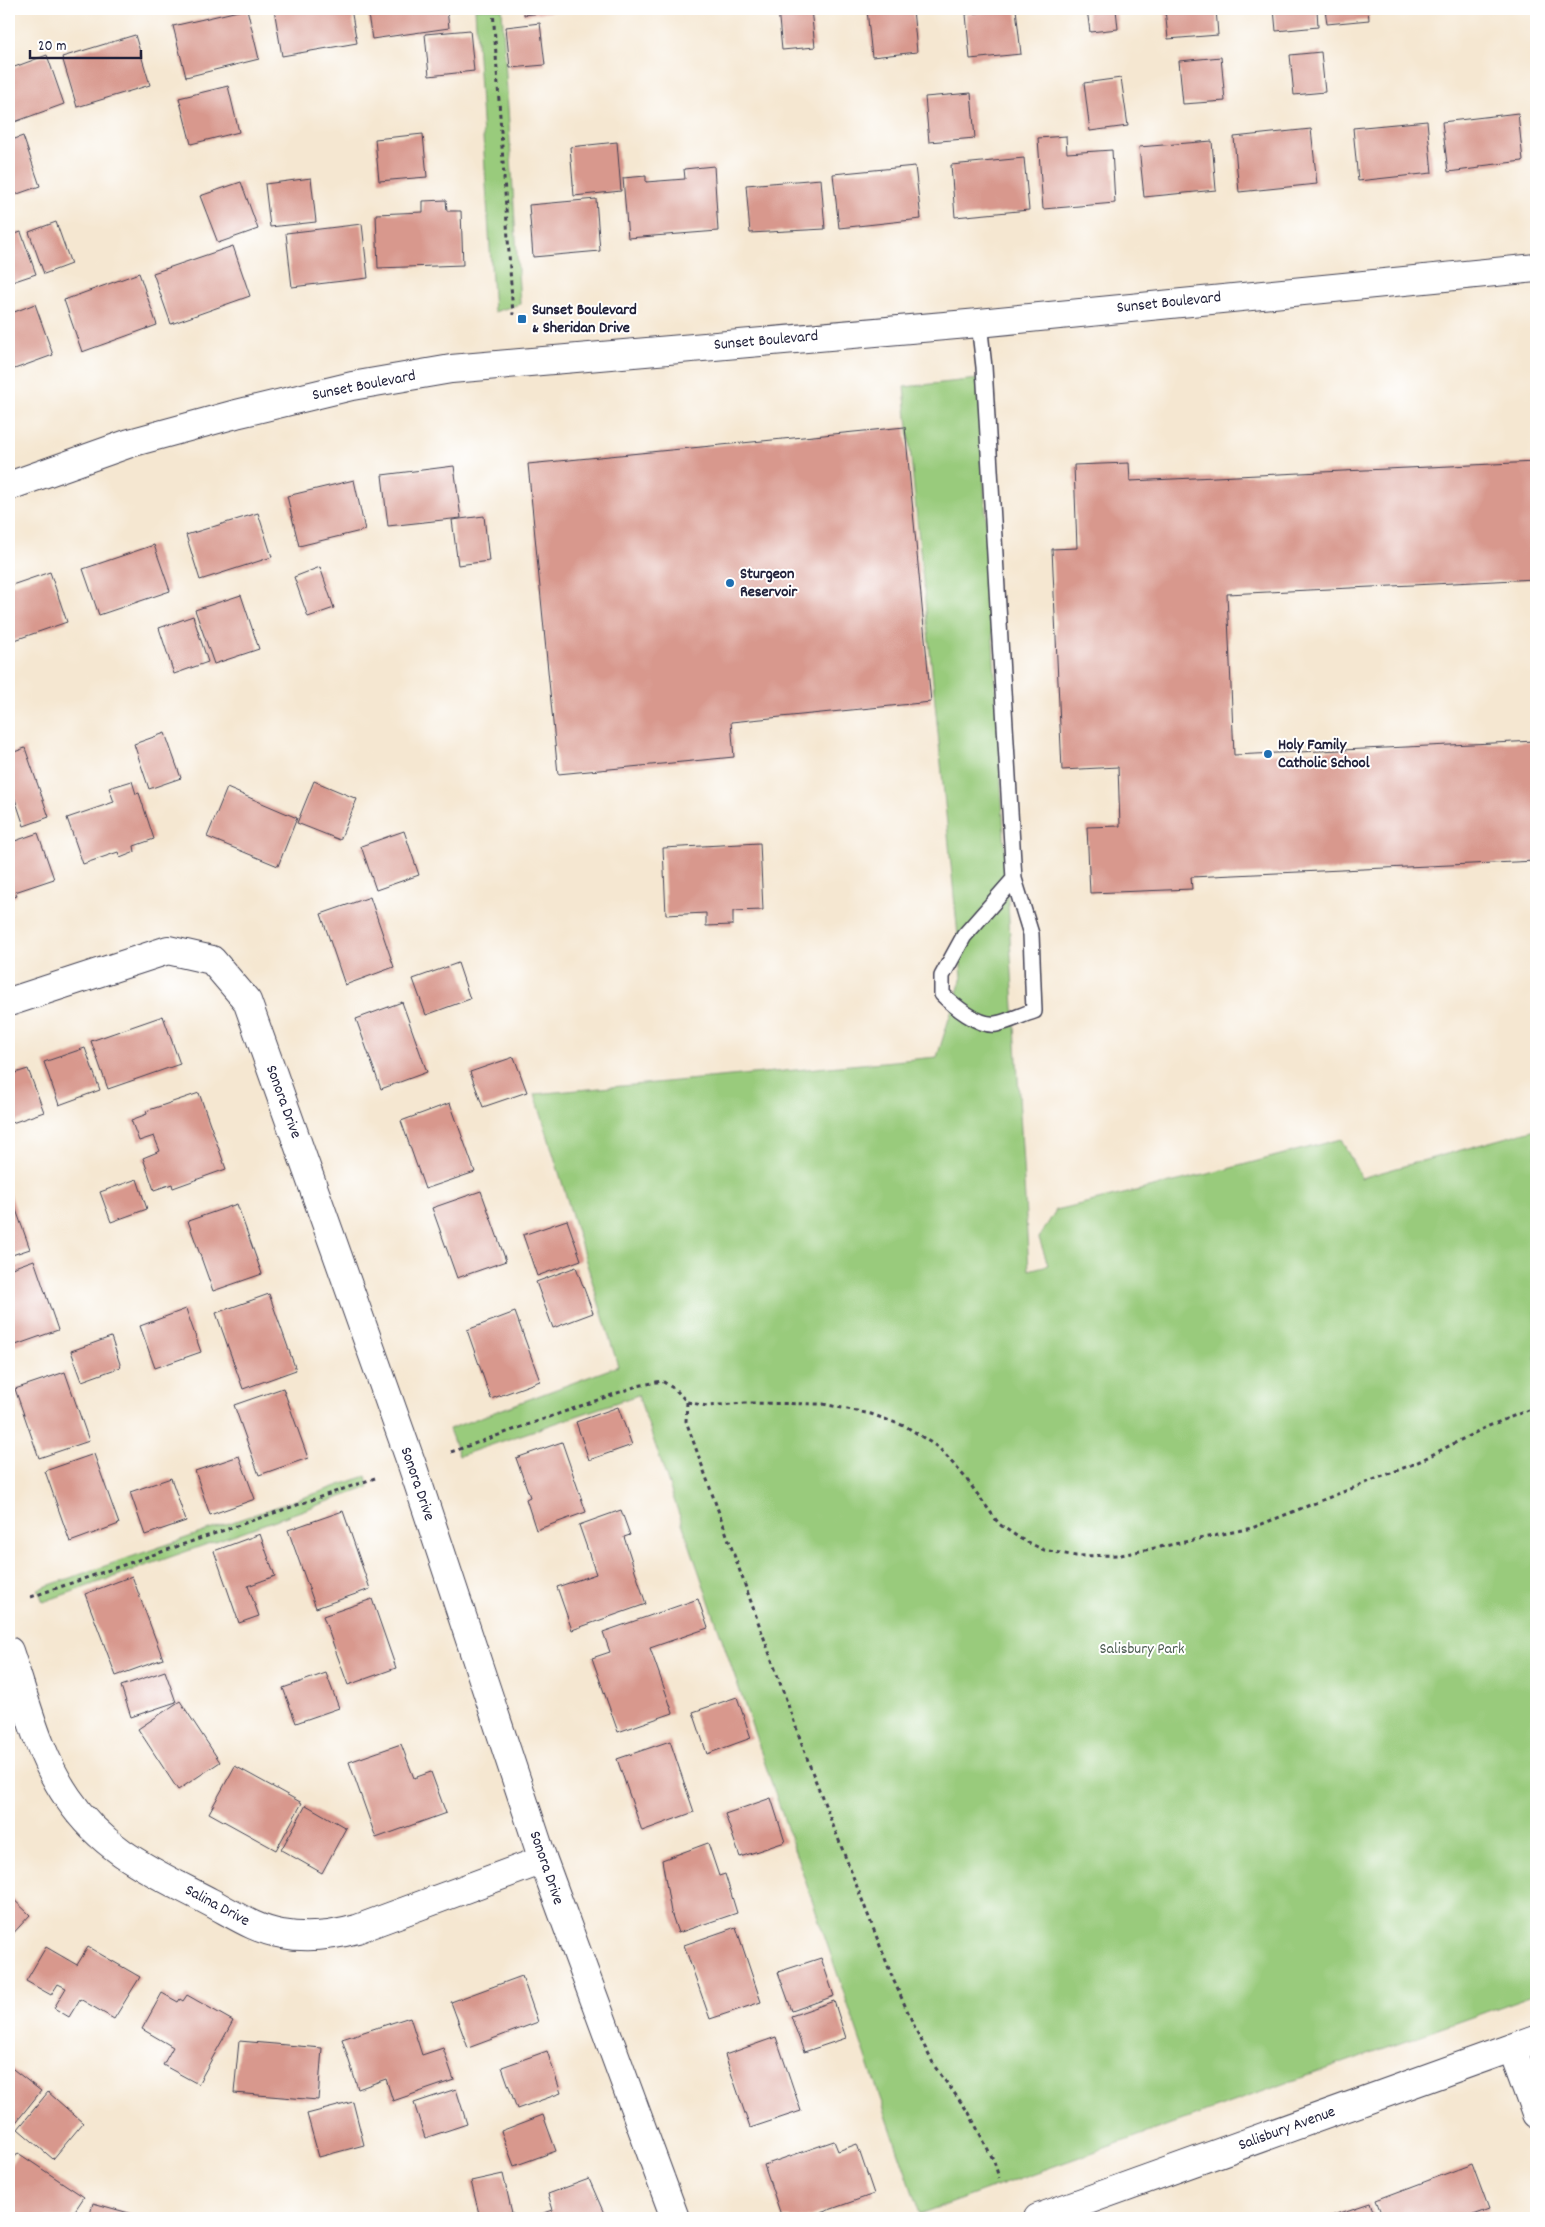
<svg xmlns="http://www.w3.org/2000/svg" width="1545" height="2227" font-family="Dekko,sans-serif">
  <rect width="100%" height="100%" fill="#fff"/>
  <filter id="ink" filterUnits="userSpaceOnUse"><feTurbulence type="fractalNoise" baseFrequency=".02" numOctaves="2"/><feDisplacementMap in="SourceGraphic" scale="10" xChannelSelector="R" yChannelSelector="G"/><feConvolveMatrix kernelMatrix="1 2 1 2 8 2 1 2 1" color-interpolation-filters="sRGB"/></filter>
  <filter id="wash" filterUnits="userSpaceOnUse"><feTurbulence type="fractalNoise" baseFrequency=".0096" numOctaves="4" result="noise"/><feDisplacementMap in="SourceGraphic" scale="20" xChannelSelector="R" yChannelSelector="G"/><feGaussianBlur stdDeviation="1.12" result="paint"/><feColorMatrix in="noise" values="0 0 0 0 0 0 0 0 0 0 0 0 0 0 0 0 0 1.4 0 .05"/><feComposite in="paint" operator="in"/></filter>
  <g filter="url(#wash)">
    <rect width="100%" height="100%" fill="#f5e7d1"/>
    <path fill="#99cb7b" stroke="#5e765b" d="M475,9H502L520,304L494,312Z
      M978,379L1029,1270L1048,1265L1039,1238L1056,1210L1216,1172L1341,1139L1361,1178L1536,1129V1994L920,2214L638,1395L459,1456L449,1429L618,1366L535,1094L937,1057L962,977L904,387Z
      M366,1476L369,1487L43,1602L38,1589Z"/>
    <g id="blocks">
      <path fill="#d8988d" d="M247,9L259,59L186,77L173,26Z
        M274,9H351L357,43L282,56Z
        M367,9H447L449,28L372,39Z
        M524,9H566V10L524,15Z
        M778,9H811L815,47L782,50Z
        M885,9H913L917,52L872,57L867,10Z
        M1016,9L1021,54L970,59L966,14Z
        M1087,9H1116L1118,29L1090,32Z
        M1165,9H1216L1218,35L1168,39Z
        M1274,9H1317L1318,27L1276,31Z
        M1325,9H1368L1369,20L1327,24Z
        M540,23L545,65L510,68L506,27Z
        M470,30L474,71L429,76L425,34Z
        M135,35L150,85L77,107L62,57Z
        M1321,52L1325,92L1294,95L1290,55Z
        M47,55L64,104L9,124V69Z
        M1221,57L1225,101L1183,104L1179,61Z
        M1121,78L1128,126L1090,131L1084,83Z
        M228,86L239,132L191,144L179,98Z
        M971,93L975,138L929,142L925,97Z
        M1518,113L1523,161L1480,166V168L1448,172L1442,122Z
        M1427,121L1432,173L1358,181L1353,128Z
        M1311,129L1317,184L1239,192L1234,137Z
        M423,134L427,177L379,181L375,139Z
        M23,136L40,186L9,197V141Z
        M1066,136L1067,153L1112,150L1115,203L1043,209L1038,138Z
        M1212,141L1216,190L1144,197L1139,147Z
        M617,142L621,191L574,196L570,147Z
        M1024,158L1029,210L955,217L951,165Z
        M714,166L718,231L628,238L623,178L646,176V182L685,179L684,169Z
        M915,166L921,219L839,228L833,174Z
        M311,178L316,222L270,227L265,184Z
        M821,179L825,229L750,233L746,185Z
        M241,182L258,229L218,243L200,196Z
        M596,199L600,251L533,257L529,205Z
        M446,200L447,211H461L463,265L378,268L376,214L423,212V201Z
        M56,222L71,264L44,274L29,232Z
        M362,224L368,278L292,287L286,233Z
        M21,232L36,274L9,283V236Z
        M233,246L250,296L171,324L153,273Z
        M139,273L157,325L82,352L64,300Z
        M35,304L53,355L9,371V314Z
        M905,427L931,702L731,722L734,757L558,774L528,464Z
        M1536,462V579L1227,594L1234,755L1536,741V861L1191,877L1192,889L1090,893L1087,827L1120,826L1118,767L1062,770L1052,549L1077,548L1074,465L1129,463L1130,481Z
        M454,466L461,518L388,526L382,475Z
        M354,480L365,530L299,546L287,496Z
        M258,513L272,557L200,580L186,535Z
        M484,516L489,561L458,565L452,520Z
        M154,545L170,591L99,615L83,569Z
        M320,567L334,608L308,617L294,577Z
        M50,572L67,622L9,642V586Z
        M241,595L259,649L214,664L195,610Z
        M193,616L208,662L174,674L159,628Z
        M165,733L181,778L149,789L134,744Z
        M25,748L49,817L24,826L9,781V754Z
        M132,781L136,794L139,793L154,839L134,846L135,852L120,858L118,852L83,864L67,818L114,802L109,788Z
        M314,781L357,799L340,840L297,823Z
        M227,788L297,818L278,866L207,837Z
        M404,831L419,875L376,890L361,846Z
        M38,833L54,879L15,892L17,896L9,899V843Z
        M760,843L763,910L733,911V925L706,926V913L666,915L663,848Z
        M370,897L394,967L345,985L321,914Z
        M458,963L470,999L426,1015L413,979Z
        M402,1002L427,1072L381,1089L356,1019Z
        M163,1016L180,1064L108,1089L91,1041Z
        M85,1048L100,1090L59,1105L44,1062Z
        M514,1057L527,1092L483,1107L470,1072Z
        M28,1069L44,1112L9,1124V1075Z
        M199,1093L226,1169L173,1188L172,1184L154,1190L143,1158L160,1151L154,1136L139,1141L131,1120L147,1114L146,1111Z
        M450,1103L475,1172L425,1189L401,1121Z
        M137,1179L147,1209L111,1222L100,1192Z
        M9,1190L30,1249L9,1256Z
        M481,1191L506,1261L457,1278L432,1208Z
        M237,1204L262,1274L213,1291L188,1221Z
        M567,1220L581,1260L537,1276L523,1235Z
        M34,1260L58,1330L10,1347L9,1269Z
        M576,1267L593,1313L553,1328L536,1282Z
        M269,1294L296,1370L243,1389L216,1313Z
        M186,1309L201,1352L155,1368L140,1326Z
        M515,1312L540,1381L491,1399L467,1330Z
        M111,1337L121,1367L82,1381L71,1351Z
        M65,1372L89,1441L39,1458L15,1389Z
        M283,1388L308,1458L259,1475L234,1405Z
        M618,1407L632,1445L589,1460L576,1422Z
        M562,1442L586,1512L536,1530L526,1499L530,1497L516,1458Z
        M94,1454L119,1524L70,1542L45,1471Z
        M239,1456L255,1499L210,1515L195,1471Z
        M171,1478L186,1521L145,1535L130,1492Z
        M621,1510L630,1535L624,1537L646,1604L572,1630L557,1587L596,1574L579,1525Z
        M343,1511L370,1589L316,1608L288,1530Z
        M260,1534L275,1576L248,1586L259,1616L239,1623L214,1551Z
        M132,1576L163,1659L116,1676L85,1594Z
        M372,1599L396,1668L348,1685L323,1616Z
        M698,1599L708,1628L650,1648L673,1713L618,1732L592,1658L610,1652L603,1632Z
        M165,1671L176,1702L131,1717L121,1686Z
        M326,1673L339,1708L296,1723L283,1688Z
        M737,1697L751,1738L707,1754L693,1712Z
        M180,1701L220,1762L178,1790L138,1729Z
        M670,1741L694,1812L642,1831L617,1759Z
        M401,1744L414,1778L431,1772L446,1813L376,1838L349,1762Z
        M235,1766L302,1803L276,1850L209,1813Z
        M771,1798L785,1842L740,1857L725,1814Z
        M306,1805L346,1828L322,1873L281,1850Z
        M708,1843L719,1876L725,1874L737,1913L678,1933L671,1912L662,1860Z
        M9,1895L30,1915L9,1938Z
        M736,1927L761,2002L710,2019L684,1945Z
        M46,1947L77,1965L88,1947L140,1977L114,2019L80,1999L69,2017L54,2008L66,1988L58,1984L51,1995L26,1981Z
        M821,1958L834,1996L792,2011L778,1972Z
        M522,1976L538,2022L468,2048L451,2002Z
        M162,1993L178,2002L180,1999L183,2001L187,1995L233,2021L198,2084L163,2065L173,2047L142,2029Z
        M834,2001L846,2038L804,2052L791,2016Z
        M410,2017L422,2055L443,2048L454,2080L393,2101L386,2079L358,2089L342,2039Z
        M776,2037L801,2111L750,2128L725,2055Z
        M239,2041L322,2048L318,2100L234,2093Z
        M547,2051L561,2093L517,2109L502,2067Z
        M9,2066L41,2091L13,2126L9,2123Z
        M456,2089L467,2124L425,2138L414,2103Z
        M48,2092L83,2123L53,2159L18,2129Z
        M353,2102L364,2145L319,2157L307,2114Z
        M543,2115L556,2151L514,2166L501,2131Z
        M834,2141L838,2151L857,2144L874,2194L806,2218H782L764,2165Z
        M18,2153L84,2197L70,2218H18L9,2212V2167Z
        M1472,2164L1489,2210L1467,2218H1383L1376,2200Z
        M503,2174L512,2213L480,2218L471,2181Z
        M589,2179L606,2218H530L553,2210L548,2194Z
        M93,2203L147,2218H89Z
        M1370,2203L1375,2218H1325Z"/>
    </g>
  </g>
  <g filter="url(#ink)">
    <use href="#blocks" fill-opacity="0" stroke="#424052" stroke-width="1"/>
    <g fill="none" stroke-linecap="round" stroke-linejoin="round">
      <defs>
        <path id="lane" d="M979,323L984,367L1014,879L1031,934L1034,1011C1021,1015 1008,1022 996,1024C979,1027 953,1005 942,994V976L964,936L1014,879"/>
        <path id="street" d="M9,1002L168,950L212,960L247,1001L412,1465L543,1860L675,2218
          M9,1651C26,1701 38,1755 68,1798C104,1852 155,1873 210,1902C233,1914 256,1930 282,1934C309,1939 332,1936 357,1929L543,1860
          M1512,2048L1536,2114"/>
        <path id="secondary" d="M9,486L130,443L236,414L352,386L451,369L979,323L1536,268
          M1038,2218L1536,2039"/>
      </defs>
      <use href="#lane" stroke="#424052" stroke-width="18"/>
      <use href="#street" stroke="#424052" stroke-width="30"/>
      <use href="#secondary" stroke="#424052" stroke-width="30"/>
      <path stroke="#424052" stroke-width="3" stroke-dasharray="4 4" stroke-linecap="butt" d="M493,9L513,315
        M687,1402L686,1421L811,1769L893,1979L917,2032L935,2067L969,2113L994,2161L999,2178
        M451,1452L637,1386L662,1381L676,1390L687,1402L707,1406L745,1403L823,1404L871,1414L907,1427L939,1448L965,1477L999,1524L1021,1539L1044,1550L1076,1556L1121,1555L1252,1528L1416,1463L1486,1427L1536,1407
        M31,1597L378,1477"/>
      <use href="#lane" stroke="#fff" stroke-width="15"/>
      <use href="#street" stroke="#fff" stroke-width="28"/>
      <use href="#secondary" stroke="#fff" stroke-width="28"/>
    </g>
  </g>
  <g fill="#1f6fb2" stroke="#fff" stroke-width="2">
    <rect x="517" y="314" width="10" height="10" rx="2.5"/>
    <circle cx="730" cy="583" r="5"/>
    <circle cx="1268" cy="754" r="5"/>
  </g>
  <g text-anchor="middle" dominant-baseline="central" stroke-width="4" stroke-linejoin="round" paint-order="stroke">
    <g font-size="16" fill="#22223b" stroke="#fff">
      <text transform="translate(1169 303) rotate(-6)">Sunset Boulevard</text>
      <text transform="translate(766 341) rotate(-5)">Sunset Boulevard</text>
      <text transform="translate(364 386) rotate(-11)">Sunset Boulevard</text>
      <text transform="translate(283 1102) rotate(70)">Sonora Drive</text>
      <text transform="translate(417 1484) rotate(71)">Sonora Drive</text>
      <text transform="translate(546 1868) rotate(71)">Sonora Drive</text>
      <text transform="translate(217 1906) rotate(28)">Salina Drive</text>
      <text transform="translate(1287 2129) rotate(-20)">Salisbury Avenue</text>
    </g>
    <g font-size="16" font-weight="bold" fill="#22223b" stroke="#fff" text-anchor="start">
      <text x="532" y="310">Sunset Boulevard<tspan x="532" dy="18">&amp; Sheridan Drive</tspan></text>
      <text x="740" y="574">Sturgeon<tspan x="740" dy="18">Reservoir</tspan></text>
      <text x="1278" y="745">Holy Family<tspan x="1278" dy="18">Catholic School</tspan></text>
    </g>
    <g font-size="16" fill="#4c5d51" stroke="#fff">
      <text x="1142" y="1649">Salisbury Park</text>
    </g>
  </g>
  <rect width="1545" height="2227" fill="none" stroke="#fff" stroke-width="30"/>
  <path d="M30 50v8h111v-8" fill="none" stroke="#22223b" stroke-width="2.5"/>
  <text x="38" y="50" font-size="15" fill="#22223b" stroke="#ffffff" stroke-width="4" paint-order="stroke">20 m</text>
</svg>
